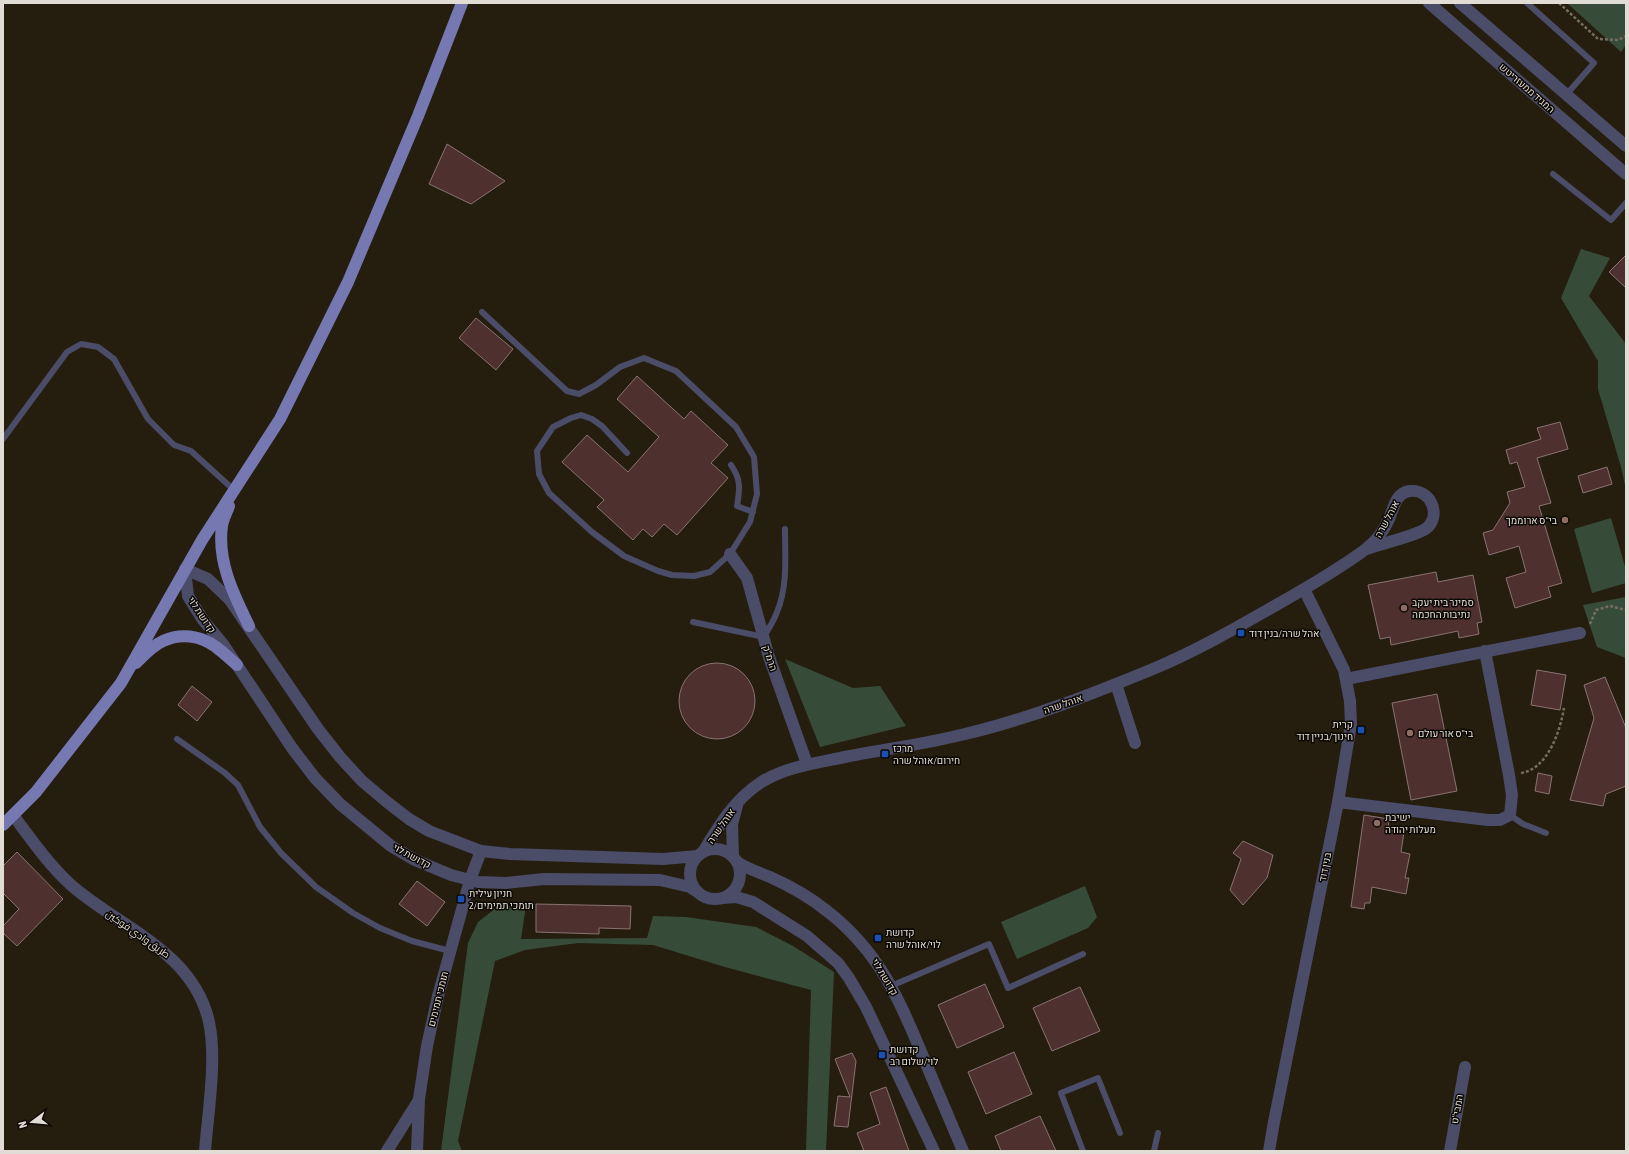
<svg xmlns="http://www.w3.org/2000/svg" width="1629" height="1154" font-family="'Asap Condensed',Cairo,Heebo,sans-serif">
  <rect width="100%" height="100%" fill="#251e0f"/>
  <path fill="#374c38" d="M1567,3H1626V45L1621,52Z
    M1581,249L1610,258L1589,296L1626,344V490L1621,467L1598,389V361L1561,298Z
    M1611,518L1626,570V583L1592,593L1574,529Z
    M1626,597V658L1597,647L1583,605Z
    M785,659L853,688L880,686L906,726L820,747Z
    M1085,886L1097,917L1088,928L1017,959L1001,922Z
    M526,905L521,939L647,938L653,916L686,917L756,927L793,946L834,972L826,1151H806L811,990L725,967L653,945L578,943L525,950L495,961L458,1141L462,1151H441L468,943L478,922L496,908Z"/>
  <path fill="#4e302f" stroke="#897372" d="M447,144L505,181L471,204L429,184Z
    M1626,255V288L1609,272Z
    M476,318L513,349L496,370L459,338Z
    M637,376L684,419L691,411L728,445L711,463L728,478L677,535L664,524L652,537L643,529L633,540L597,507L604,500L562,462L587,435L628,472L659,437L617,399Z
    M1560,422L1568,449L1537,458L1551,503L1539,506L1562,583L1548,587L1551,597L1515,608L1506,578L1526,572L1519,546L1489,555L1483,533L1493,530L1510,503L1507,492L1525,487L1517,462L1510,464L1506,450L1541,439L1537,428Z
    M1607,467L1612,484L1583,493L1578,476Z
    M1436,572L1438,582L1473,575L1482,622L1477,623L1479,634L1459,638L1458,631L1391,645L1390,637L1380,639L1368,585Z
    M679 701a38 38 0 1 1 76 0a38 38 0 1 1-76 0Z
    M1537,670L1566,675L1560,710L1531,705Z
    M1605,677L1626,728V786L1606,794L1603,806L1570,800L1594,718L1584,685Z
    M192,686L212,702L197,721L178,705Z
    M1437,694L1457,791L1411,800L1392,703Z
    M1538,773L1552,776L1549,794L1535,791Z
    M1364,815L1389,819L1388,830L1404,832L1401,852L1410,854L1405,878H1409L1406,894L1372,887L1370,903H1365L1364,909L1351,907Z
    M1243,841L1273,855L1267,878L1243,905L1230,890L1241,859L1233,853Z
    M17,852L63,899L17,946L3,933V926L19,909L3,893V866Z
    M417,881L445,902L427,926L399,904Z
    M536,904L631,906L630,929L599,928V934L536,932Z
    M985,984L1004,1027L957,1048L938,1005Z
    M1080,987L1100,1031L1052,1051L1033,1008Z
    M1014,1052L1032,1094L986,1114L968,1072Z
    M852,1053L856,1061L848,1127L834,1126L838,1096L850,1097L835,1059Z
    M886,1087L909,1151H864L857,1133L880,1124L870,1093Z
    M1040,1116L1056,1151H1001L995,1136Z"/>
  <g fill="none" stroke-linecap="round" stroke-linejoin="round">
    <path stroke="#746e62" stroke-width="2.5" stroke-dasharray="3 2" stroke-linecap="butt" d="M1559,3L1598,39L1618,40L1626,36
      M1590,624L1596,610L1610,606L1626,610
      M1521,773C1548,769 1560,731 1564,708"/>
    <path stroke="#4a4c68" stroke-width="6" d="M1527,3L1594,63L1566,95
      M1553,174L1611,220L1626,203
      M482,312L567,391L579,394L596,385L620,367L644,358L676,371L736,427L754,457L757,494L750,522L730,554L710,572L694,576L672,575L658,571L624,556L592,532L549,493L539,474L537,451L553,427L571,418L581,415L592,419L602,426L627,453
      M3,439L67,352L81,344L98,347L114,359L148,419L174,445L191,451L234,490
      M731,465C741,479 740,489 737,506L753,512
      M693,622L764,637C768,629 774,621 777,612C788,586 785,556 785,529
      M177,739L225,773L238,785L260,827L281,853L316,887L353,913L380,928L412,941L450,951
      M1510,815L1523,824L1546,833
      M891,986L989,944L1008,988L1083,954
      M1083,1151L1061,1093L1098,1078L1120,1133
      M1154,1151L1158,1133"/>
    <path stroke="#4a4c68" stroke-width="12" d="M730,554L747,578L769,657L807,764
      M1346,679L1580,633
      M1116,684L1135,743
      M1338,802L1488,820H1500L1510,815L1512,795L1509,775L1485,651
      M703,852C718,827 734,800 760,783C784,767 816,763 845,757C885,749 926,744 965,734C1029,719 1092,694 1153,669C1196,651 1238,627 1278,604C1308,587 1339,569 1366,549C1376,541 1384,531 1389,519C1394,508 1395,493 1410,491C1430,489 1441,513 1428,527C1420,535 1380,544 1366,549
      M733,857L732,824L737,806
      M387,1151L419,1100
      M417,1151L419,1099L427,1046L438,996L470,880L481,851
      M1269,1151L1274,1122L1338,802L1351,724L1350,701L1344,670L1304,589
      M1450,1151L1465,1067"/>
    <path stroke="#4a4c68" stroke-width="12" d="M1429,3L1626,174
      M1460,3L1626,146
      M185,569L188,596L203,620L223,644L292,748L315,778L340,804L391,846L415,860L451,875L478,882L506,883L544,879L660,880L690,887L696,891
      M185,569L208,579L230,600L318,729L340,757L362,781L387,802L409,819L429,831L481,851L510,854L663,859L698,856
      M13,815C31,839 49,865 71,885C120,928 193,951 209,1022C217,1059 208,1112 205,1151
      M690 874a25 25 0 1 1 50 0a25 25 0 1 1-50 0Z
      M737,862C748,869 758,872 770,877C790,886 810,897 827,911C879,951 900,1000 924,1059C937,1089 950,1120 963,1151
      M723,898L736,897L753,902L807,936L838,963L849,978L866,1007L934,1151"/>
    <path stroke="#7678b2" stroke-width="12" d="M229,506C227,512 223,519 222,526C217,562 234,595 249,626
      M136,663C144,655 152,646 163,641C180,633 200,635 216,647C223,652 230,659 237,665
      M3,825L36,792L121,683L202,540L280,419L348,282L418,116L462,3"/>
  </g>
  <g fill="#8d6e63" stroke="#0c0804" stroke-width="1.5">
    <circle cx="1565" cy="520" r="4"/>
    <circle cx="1404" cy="608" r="4"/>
    <circle cx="1410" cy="733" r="4"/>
    <circle cx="1377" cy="823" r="4"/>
  </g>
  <g fill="#1a4fb4" stroke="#0c0804" stroke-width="1.5">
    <rect x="1237" y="629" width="8" height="8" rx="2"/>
    <rect x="1357" y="726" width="8" height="8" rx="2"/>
    <rect x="881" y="750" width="8" height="8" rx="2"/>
    <rect x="457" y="895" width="8" height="8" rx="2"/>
    <rect x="874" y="934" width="8" height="8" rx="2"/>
    <rect x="878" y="1051" width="8" height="8" rx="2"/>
  </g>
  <g text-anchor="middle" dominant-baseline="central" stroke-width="3" stroke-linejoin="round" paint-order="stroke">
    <g font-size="10" fill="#e2ddd4" stroke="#0c0804">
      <text transform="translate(1527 88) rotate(41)">המגיד ממעזריטש</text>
      <text transform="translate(1387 519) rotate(-62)">אוהל שרה</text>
      <text transform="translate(202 615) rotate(56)">קדושת לוי</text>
      <text transform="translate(770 658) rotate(72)">הרמ"ק</text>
      <text transform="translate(1063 704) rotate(-19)">אוהל שרה</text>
      <text transform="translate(721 826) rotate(-55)">אוהל שרה</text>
      <text transform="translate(412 856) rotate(28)">קדושת לוי</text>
      <text transform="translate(1325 867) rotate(-79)">בנין דוד</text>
      <text transform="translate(138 934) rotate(35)">طريق وادي فوکين</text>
      <text transform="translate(885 977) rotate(59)">קדושת לוי</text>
      <text transform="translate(438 999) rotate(-76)">תומכי תמימים</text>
      <text transform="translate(1457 1109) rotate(-80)">המבי"ט</text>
    </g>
    <g font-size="10" fill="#e2ddd4" stroke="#0c0804" text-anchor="start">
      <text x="1557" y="520" text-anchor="end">בי"ס ארוממך</text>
      <text x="1412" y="602">סמינר בית יעקב<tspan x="1412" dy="12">נתיבות החכמה</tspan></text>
      <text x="1249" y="633">אהל שרה/בנין דוד</text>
      <text x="1353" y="724" text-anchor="end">קרית<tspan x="1353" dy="12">חינוך/בניין דוד</tspan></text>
      <text x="1418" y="733">בי"ס אור עולם</text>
      <text x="893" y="748">מרכז<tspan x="893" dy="12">חירום/אוהל שרה</tspan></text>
      <text x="1385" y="817">ישיבת<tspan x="1385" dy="12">מעלות יהודה</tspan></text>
      <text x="469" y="893">חניון עילית<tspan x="469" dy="12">2/תומכי תמימים</tspan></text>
      <text x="886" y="932">קדושת<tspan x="886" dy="12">לוי/אוהל שרה</tspan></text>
      <text x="890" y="1049">קדושת<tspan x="890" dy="12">לוי/שלום רב</tspan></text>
    </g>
  </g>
  <rect width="1629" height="1154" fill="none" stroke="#e2ddd4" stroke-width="8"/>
  <g transform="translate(32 1122) rotate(254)" stroke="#0c0804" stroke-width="3" paint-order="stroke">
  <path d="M0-3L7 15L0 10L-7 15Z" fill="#e2ddd4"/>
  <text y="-6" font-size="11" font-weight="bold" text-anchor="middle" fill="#e2ddd4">N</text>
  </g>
</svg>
